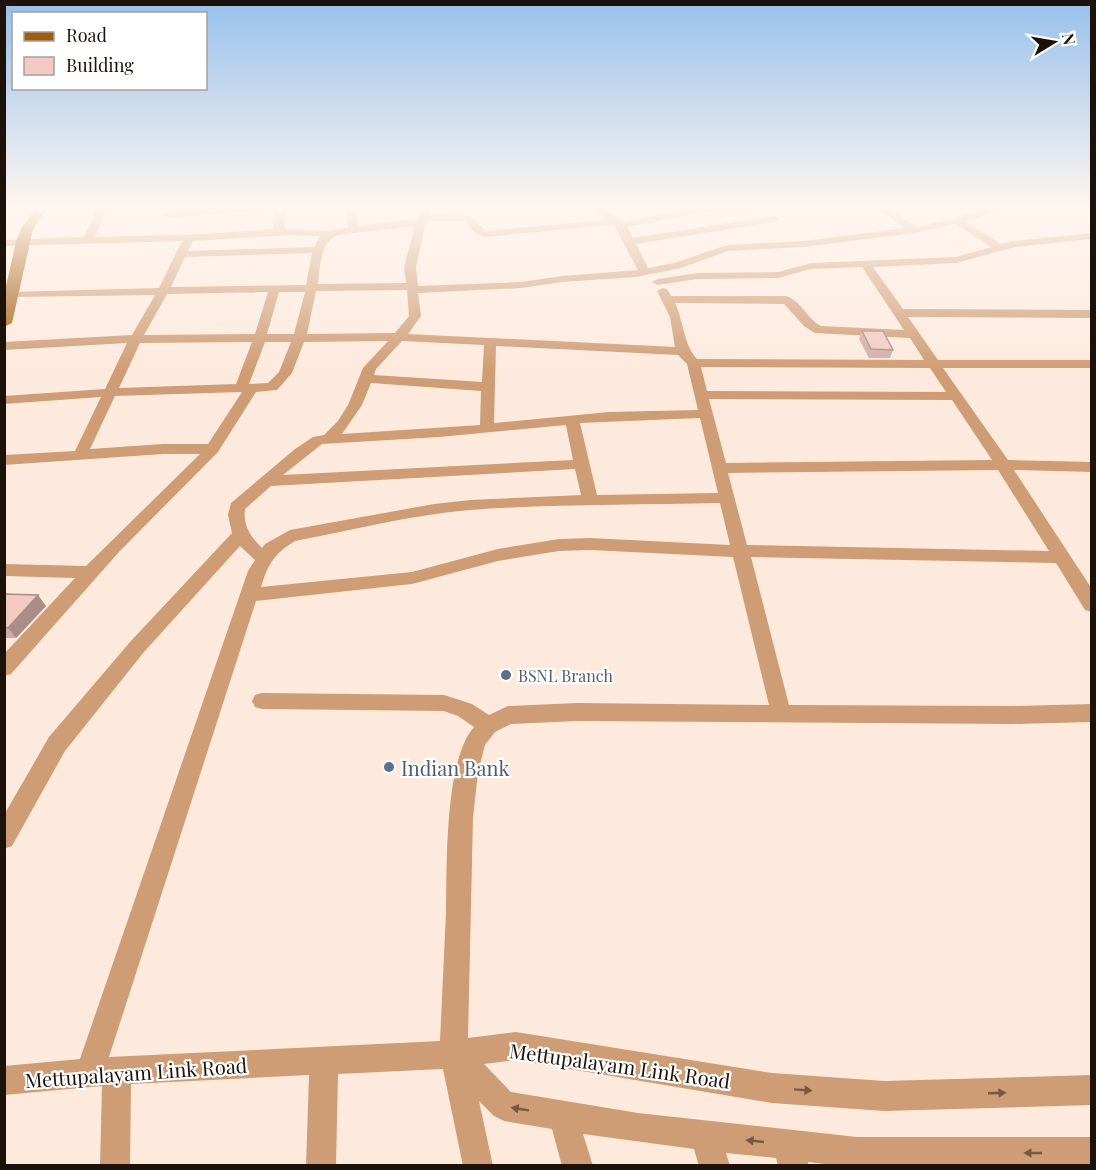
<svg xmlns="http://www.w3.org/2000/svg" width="1096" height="1170" font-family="'Playfair Display',serif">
  <rect width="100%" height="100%" fill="#feeadd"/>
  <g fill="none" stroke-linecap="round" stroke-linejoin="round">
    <path fill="#ce9d75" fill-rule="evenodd" d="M98,207H108L95,237L204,234L273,229L276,207H286L284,229L328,231L348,227L346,207H356L358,226L417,219L423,207H433L429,215L471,216L486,231L607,220L592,207H603L623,222L701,207H756L751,210L706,212L627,227L633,238L774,216L779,219L774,222L636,244L648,268L674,263L727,245L804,241L905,228L875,207H887L916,227L956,218L990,207H1005L966,222L1001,244L1014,241L1092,233V239L1015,247L956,263L873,267L903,309L1092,310V318L908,317L938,360H1092V368H943L1008,460L1092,462V472L1014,470L1092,589V612L1085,610L1056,563L751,557L789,705L1013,706L1092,704V722L1013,724L578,721L511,724L495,732L485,745L478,772L473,818L468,1038L516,1032L772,1073L884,1081L1092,1075V1105L884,1111L772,1103L516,1060L484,1064L511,1092L638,1113L857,1137H1092V1166H841L808,1162L809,1166H778L776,1158L726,1153L730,1166H699L694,1149L583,1134L593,1166H562L552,1129L504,1121L494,1116L479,1101L493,1166H463L443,1069L338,1074L336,1166H306L309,1075L131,1084L130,1166H100L102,1086L4,1095V1066L80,1059L248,571L255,560L240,546L144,652L65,751L12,846L4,849V815L49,737L130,642L232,533L228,515L231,503L295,449L313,437L324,435L338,421L348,405L363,368L388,341L304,342L292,373L277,390L256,392L218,452L119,552L11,674L4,676V654L75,578L4,576V564L86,566L200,454H163L4,465V455L75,451L101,397L4,404V396L105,389L127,343L4,350V342L132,335L155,295L13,297L9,296V292L159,288L182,241L4,246V240L84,237ZM426,221H465L475,233L485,237L614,225L638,270L562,276L521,282L418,286L416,267ZM956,224L991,247L956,257L811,263L778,272L697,273L658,279L652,282L658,285L697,279L778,278L811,269L862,267L904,330L821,326C807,319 802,301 786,296H671L667,289L663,288L657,291L670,317L675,347L408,334L421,316L418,293L521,288L562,282L636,277L681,268L728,251L804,247L914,233ZM415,226L404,267L406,283L318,284C320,267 320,244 337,235ZM293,235L320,236L314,247L188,251L193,241ZM312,253L306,285L171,287L185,257ZM407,290L409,316L395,333L307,334L316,291ZM268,292L255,334L144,335L167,294ZM279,292H305L294,334H267ZM675,303L784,304L804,326L815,333L910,338L924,360L697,359C683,344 684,321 675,303ZM402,341L484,345L482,382L374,375L376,369ZM252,342L236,384L119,388L140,343ZM265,342H291L279,372L268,383L249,384ZM496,346L678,355L687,364L698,410L609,412L494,423ZM701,367L930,368L946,392L707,391ZM371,383L481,391L480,425L342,434L362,405ZM242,392L208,444H163L90,449L115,396ZM709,399L952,400L992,460L726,463ZM700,418L718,493L597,495L580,423ZM566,425L573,460L283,475L322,444L440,437ZM575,469L581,495L470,500L434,504L290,530L265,544L262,548C250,536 243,526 245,509L271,486ZM998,470L1049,551L747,545L728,473ZM720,503L730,545L590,538L559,539L498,549L412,572L261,587C268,564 274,554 295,541C353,530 411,515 470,510C553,504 637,505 720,503ZM590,550L733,557L769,705L578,703L508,706L489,715L472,704L444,695L262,693L255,695L252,701L255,707L262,709L444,711L458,716L474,727C444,761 447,867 446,912C444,955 442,998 440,1041L109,1057L256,601L412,584L498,561L559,551Z
      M228,207H270L265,210L168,218L163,215L168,212Z"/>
    <path fill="#a15b0d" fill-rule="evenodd" d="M37,207H49L33,229L12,323L4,327V295L16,242L21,229Z"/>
  </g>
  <path fill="#d0aea6" d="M862,331L893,350L890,358H869L859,339Z
    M4,594L46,606L16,638H4Z"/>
  <path fill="#a98d87" d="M38,595L46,606L16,638L8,628Z"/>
  <path fill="#f2cac1" stroke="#a98d87" stroke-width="1.5" d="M862,331H883L893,350L871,349Z
    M4,594L38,595L8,628L4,627Z"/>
  <defs><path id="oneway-solid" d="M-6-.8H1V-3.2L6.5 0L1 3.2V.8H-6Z" transform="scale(1.5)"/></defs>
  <g fill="#765840">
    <use href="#oneway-solid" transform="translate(803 1090) rotate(4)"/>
    <use href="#oneway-solid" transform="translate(997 1093) rotate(-2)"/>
    <use href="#oneway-solid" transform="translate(520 1109) rotate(-171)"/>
    <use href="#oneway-solid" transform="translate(755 1141) rotate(-174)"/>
    <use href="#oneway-solid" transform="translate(1033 1153) rotate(-180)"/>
  </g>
  <linearGradient id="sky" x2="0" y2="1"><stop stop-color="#97c0eb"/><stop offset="0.56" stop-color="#fff6f0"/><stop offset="1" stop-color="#fff6f0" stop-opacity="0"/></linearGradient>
  <rect width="1096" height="371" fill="url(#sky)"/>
  <g fill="#5c6f8a" stroke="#fff" stroke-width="2">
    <circle cx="506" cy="675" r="6"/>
    <circle cx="389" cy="767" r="6"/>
  </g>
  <g text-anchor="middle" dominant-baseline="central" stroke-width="4.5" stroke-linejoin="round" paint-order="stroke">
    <g font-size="16" fill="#4e5e75" stroke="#fff" text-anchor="start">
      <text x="518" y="675">BSNL Branch</text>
    </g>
    <g font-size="20" fill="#4e5e75" stroke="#fff" text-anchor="start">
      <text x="401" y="767">Indian Bank</text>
    </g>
    <g font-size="20" fill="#1d120a" stroke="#fff">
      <text transform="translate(620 1065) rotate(8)">Mettupalayam Link Road</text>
      <text transform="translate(136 1072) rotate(-4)">Mettupalayam Link Road</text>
    </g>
  </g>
  <rect width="1096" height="1170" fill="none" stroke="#1d120a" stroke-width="12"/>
  <rect x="12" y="12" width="195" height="78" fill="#ffffff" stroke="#a5a09d" stroke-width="1.5"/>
  <rect x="24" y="32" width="30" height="9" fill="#a15b0d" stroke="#a5a09d" stroke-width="1.5"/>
  <text x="66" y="42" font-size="18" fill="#1d120a">Road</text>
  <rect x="24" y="57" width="30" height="18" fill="#f2cac1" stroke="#a5a09d" stroke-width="1.5"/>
  <text x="66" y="72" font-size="18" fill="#1d120a">Building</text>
  <g transform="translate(1054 42) rotate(79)" stroke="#ffffff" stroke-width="4.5" paint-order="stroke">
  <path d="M0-4.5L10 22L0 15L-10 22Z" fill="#1d120a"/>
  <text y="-9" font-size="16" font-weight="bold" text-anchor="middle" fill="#1d120a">N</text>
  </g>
</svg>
